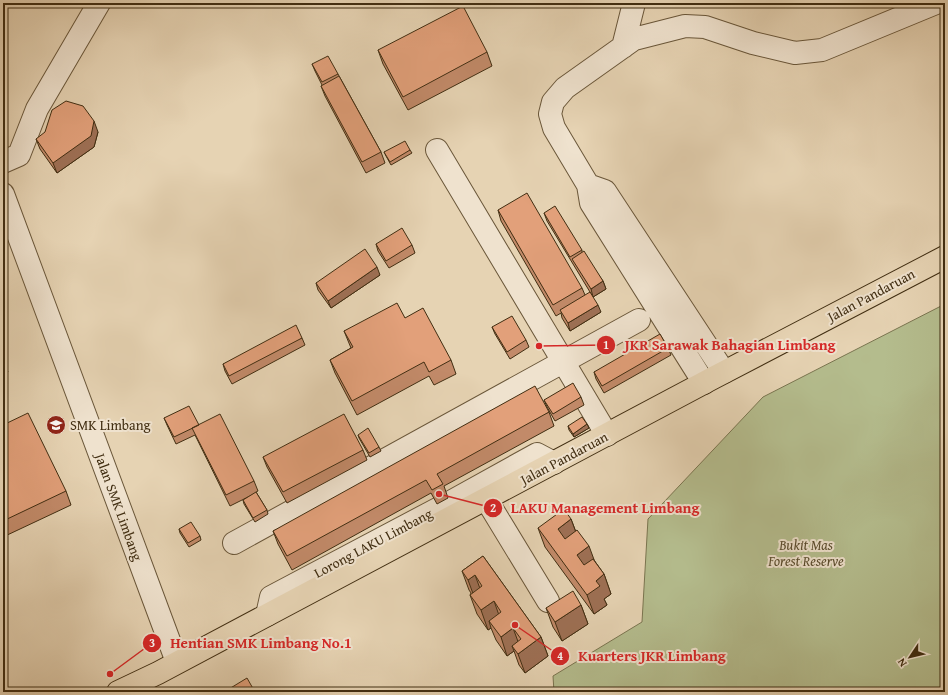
<svg xmlns="http://www.w3.org/2000/svg" width="948" height="695" font-family="'Gentium Book Plus',serif">
	<style>
		.green { fill: #b4bc8d; stroke: #7a7550 }
		.lines { fill: none; stroke-linecap: round; stroke-linejoin: round }
		.minor-casing { stroke: #6a573a; stroke-width: 24 }
		.highway-casing { stroke: #412e12; stroke-width: 24 }
		.minor { stroke: #efe2ce; stroke-width: 22 }
		.highway { stroke: #e6d3b3; stroke-width: 22 }
		.wall { fill: #c28a69; stroke: #412e12 }
		.shaded-wall { fill: #9e7055; stroke: #412e12 }
		.building { fill: #e2a07a; stroke: #412e12 }
		.labels { text-anchor: middle; stroke-width: 4; stroke-linejoin: round; paint-order: stroke }
		.street-label { font-size: 14px; fill: #412e12; stroke: #efe2ce }
		.poi-label { font-size: 14px; fill: #412e12; stroke: #efe2ce; text-anchor: start }
		.park-label { font-size: 14px; font-style: italic; fill: #584a2b; stroke: #efe2ce }
		.leader { fill: none; stroke: #d62828; stroke-width: 1.5 }
		.callout-dot { fill: #d62828; stroke: #efe2ce; stroke-width: 1.5 }
		.mark-label { font-size: 12px; text-anchor: middle; font-weight: bold; fill: #fff }
		.callout-label { font-size: 15px; text-anchor: middle; font-weight: bold; fill: #d62828; stroke: #efe2ce; stroke-width: 4; stroke-linejoin: round; paint-order: stroke }
	</style>
	<rect width="100%" height="100%" fill="#e6d3b3"/>
	<filter id="stains"><feTurbulence type="fractalNoise" baseFrequency=".005" numOctaves="4"/><feColorMatrix values="0 0 0 0 .2 0 0 0 0 .09 0 0 0 0 .02 0 0 0 .5 -.17"/></filter>
	<radialGradient id="worn" r=".72"><stop offset=".6" stop-color="#630" stop-opacity="0"/><stop offset="1" stop-color="#630" stop-opacity=".3"/></radialGradient>
	<path class="green" d="M945,304V692H554L553,676L642,622L648,519L763,397Z"/>
	<g class="lines">
		<g class="minor-casing">
			<path id="minor" d="M623,47L634,3
				M437,150L607,435
				M3,162L19,155L37,109L99,3
				M588,185L605,191L724,372
				M3,194L177,662
				M704,383L591,203L588,185L554,128L550,114L553,102L565,88L634,39L685,26L705,27L753,43L795,53L822,50L936,3
				M486,499L548,601
				M234,543L639,320
				M267,615L271,597L445,505L537,454L554,463"/>
		</g>
		<g class="highway-casing">
			<path id="highway" d="M118,692L158,673L713,378L945,257"/>
		</g>
		<use href="#minor" class="minor"/>
		<use href="#highway" class="highway"/>
	</g>
	<path class="wall" d="M378,50L487,52L492,66L408,110L383,64Z
		M312,64L338,74L381,152L385,163L366,173L325,96L321,86L322,85L315,71Z
		M98,132L94,147L57,173L40,149L36,139Z
		M410,150L412,153L391,165L386,156L384,152Z
		M498,210L582,288L585,295L601,312L570,331L562,318L561,313L556,316L501,221Z
		M544,213L582,250V252L603,281L606,289L593,297L547,221Z
		M376,244L412,245L415,253L389,268L378,251Z
		M380,275L331,308L318,290L316,283Z
		M405,318L451,360L456,374L434,385L429,376L357,415L335,373L330,360L351,348L344,331Z
		M492,327L526,340L529,347L510,359L495,334Z
		M302,338L305,345L232,384L225,371L223,364Z
		M668,348L671,355L604,393L596,379L594,372Z
		M581,397L584,405L555,421L547,407L544,400Z
		M549,412L554,426L444,486L448,498L437,504L431,493L292,570L278,544L273,531Z
		M164,418L199,425L254,481L258,491L256,492L267,510L268,514L255,522L244,504L243,500L256,493L230,506L195,435L176,444L167,425Z
		M587,424L589,428L574,437L569,430L568,426Z
		M3,425L66,491L71,505L3,537Z
		M358,435L379,447L381,451L370,457L359,438Z
		M363,450L367,460L287,503L267,467L263,457Z
		M571,519L576,532L594,560L604,574L611,594L604,599L607,605L594,614L545,547L538,528Z
		M179,529L200,536L201,540L189,547L180,533Z
		M483,556L541,637L548,656L525,673L519,665L514,651L507,656L496,640L491,628L488,630L477,614L470,595L471,593L469,590L462,571Z
		M581,605L588,624L562,641L553,627L546,608Z"/>
	<path class="shaded-wall" d="M94,121L98,132L94,147L57,173L53,163Z
		M377,267L380,275L331,308L328,301Z
		M603,281L606,289L593,297L591,289Z
		M598,305L601,312L570,331L568,323Z
		M4,362L8,372L3,377V363Z
		M587,424L589,428L574,437L573,434Z
		M571,519L578,538L565,548L558,529Z
		M589,546L596,565L584,574L577,555Z
		M604,574L611,594L604,599L607,605L594,614L587,595L596,581Z
		M475,575L482,594L475,599L468,580Z
		M494,601L501,621H489L491,628L488,630L481,610Z
		M581,605L588,624L562,641L555,622Z
		M513,628L520,647L512,646L514,651L507,656L501,637Z
		M541,637L548,656L525,673L518,654Z"/>
	<path class="building" d="M463,6L487,52L403,97L378,50Z
		M328,56L338,74L322,82L312,64Z
		M339,76L381,152L362,162L321,86Z
		M66,101L83,106L94,121L91,136L53,163L36,139L45,132L52,110Z
		M405,141L410,150L390,162L384,152Z
		M527,193L582,288L553,305L498,210Z
		M555,206L582,250L570,257L544,213Z
		M402,228L412,245L386,261L376,244Z
		M365,249L377,267L328,301L316,283Z
		M584,251L603,281L591,289L572,259Z
		M590,292L598,305L568,323L560,310Z
		M397,303L405,318L423,308L451,360L429,372L424,362L352,401L330,360L353,347L344,331Z
		M512,316L526,340L507,352L492,327Z
		M296,325L302,338L229,376L223,364Z
		M660,334L668,348L602,386L594,372Z
		M573,383L581,397L553,414L544,400Z
		M535,386L549,412L437,474L443,484L432,490L426,480L287,556L273,531Z
		M189,406L199,425L174,437L164,418Z
		M28,413L66,491L3,521V425Z
		M220,414L254,481L226,495L192,428Z
		M344,414L363,450L283,492L263,457Z
		M582,417L587,424L573,434L568,426Z
		M368,428L379,447L369,453L358,435Z
		M256,492L267,510L253,518L243,500Z
		M564,509L571,519L558,529L565,539L577,530L589,546L577,555L584,565L593,559L604,574L596,581L600,586L587,595L538,528Z
		M191,522L200,536L188,543L179,529Z
		M483,556L541,637L518,654L512,646L521,639L513,628L501,637L489,621L501,612L494,601L481,610L470,595L482,586L475,575L468,580L462,571Z
		M573,591L581,605L555,622L546,608Z
		M247,678L255,692H224Z"/>
	<defs>
		<g id="school-disc" transform="scale(1)"><circle r="9.5" fill="#8f2418" stroke="#efe2ce"/><path d="M0-5L7-2L0 1L-7-2ZM-4 1L0 2.5L4 1V4Q0 6-4 4Z" fill="#fff"/></g>
	</defs>
	<g fill-rule="evenodd">
		<use href="#school-disc" x="56" y="425"/>
	</g>
	<g class="labels">
		<g class="street-label">
			<text transform="translate(871 295) rotate(-28)" y="5">Jalan Pandaruan</text>
			<text transform="translate(564 458) rotate(-28)" y="5">Jalan Pandaruan</text>
			<text transform="translate(119 507) rotate(70)" y="5">Jalan SMK Limbang</text>
			<text transform="translate(373 543) rotate(-28)" y="5">Lorong LAKU Limbang</text>
		</g>
		<g class="poi-label">
			<text x="70" y="430">SMK Limbang</text>
		</g>
		<g class="park-label">
			<text x="806" y="550">Bukit Mas<tspan x="806" dy="16">Forest Reserve</tspan></text>
		</g>
	</g>
	<path class="leader" d="M539 346L606 345M439 494L493 508M110 674L152 643M515 625L560 656"/>
	<g class="callout-dot">
		<circle cx="539" cy="346" r="4"/>
		<circle cx="439" cy="494" r="4"/>
		<circle cx="110" cy="674" r="4"/>
		<circle cx="515" cy="625" r="4"/>
		<circle cx="606" cy="345" r="10"/>
		<circle cx="493" cy="508" r="10"/>
		<circle cx="152" cy="643" r="10"/>
		<circle cx="560" cy="656" r="10"/>
	</g>
	<g class="mark-label">
		<text x="606" y="349">1</text>
		<text x="493" y="512">2</text>
		<text x="152" y="647">3</text>
		<text x="560" y="660">4</text>
	</g>
	<g class="callout-label">
		<text x="730" y="350">JKR Sarawak Bahagian Limbang</text>
		<text x="605" y="513">LAKU Management Limbang</text>
		<text x="261" y="648">Hentian SMK Limbang No.1</text>
		<text x="652" y="661">Kuarters JKR Limbang</text>
	</g>
	<rect width="948" height="695" fill="none" stroke="#e6d3b3" stroke-width="16"/>
	<rect x="4" y="4" width="940" height="687" fill="none" stroke="#412e12" stroke-width="2"/>
	<rect x="8" y="8" width="932" height="679" fill="none" stroke="#412e12"/>
	<g transform="translate(910 657) rotate(235)" stroke="#efe2ce" stroke-width="3" paint-order="stroke">
	<path d="M0-3L7 15L0 10L-7 15Z" fill="#412e12"/>
	<text y="-6" font-size="11" font-weight="bold" text-anchor="middle" fill="#412e12">N</text>
	</g>
	<rect width="100%" height="100%" filter="url(#stains)"/>
	<rect width="100%" height="100%" fill="url(#worn)"/>
</svg>
